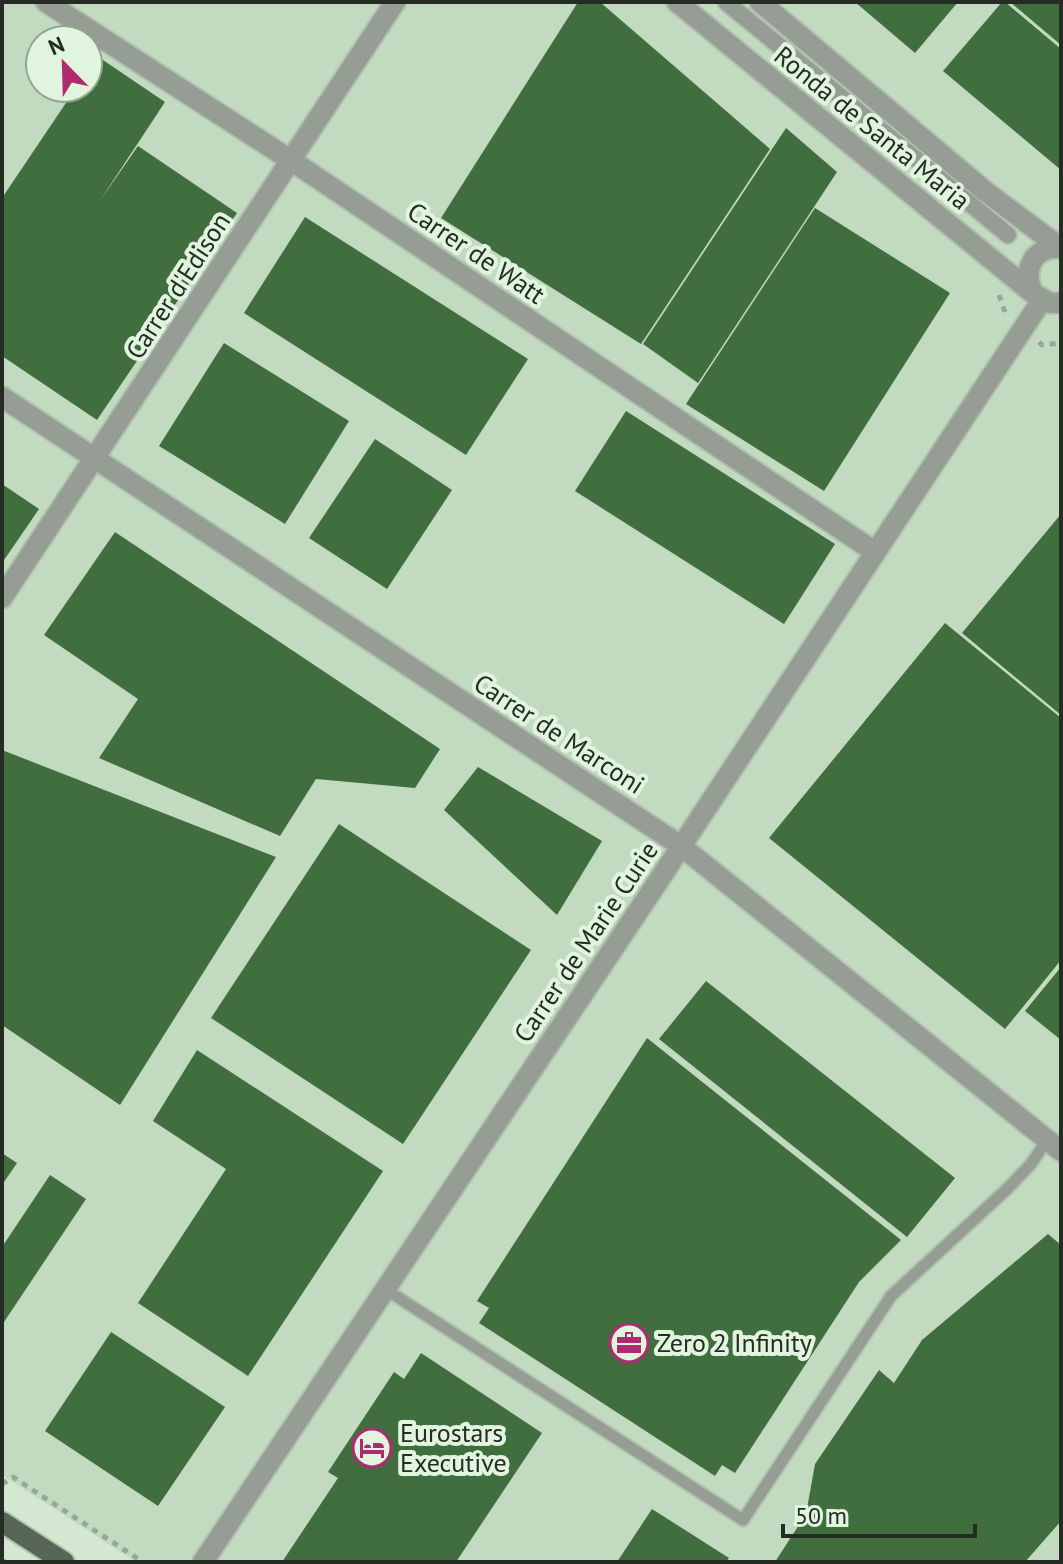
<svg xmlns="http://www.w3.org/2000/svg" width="1063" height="1564" font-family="'PT Sans',sans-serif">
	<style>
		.built { fill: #c1dac0; fill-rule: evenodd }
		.building { fill: #416e3e }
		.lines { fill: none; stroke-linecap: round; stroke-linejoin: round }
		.service-casing { stroke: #b0c2ae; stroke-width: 15 }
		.pedestrian-casing { stroke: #b0c2ae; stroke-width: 20 }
		.minor-casing { stroke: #b0c2ae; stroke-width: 24 }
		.tertiary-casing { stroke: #b0c2ae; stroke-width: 24 }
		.primary-casing { stroke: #b0c2ae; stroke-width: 24 }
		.path { stroke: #98a897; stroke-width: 5; stroke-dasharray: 6 6; stroke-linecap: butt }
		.service { stroke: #959d94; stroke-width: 11 }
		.pedestrian { stroke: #959d94; stroke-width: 16 }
		.minor { stroke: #959d94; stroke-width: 20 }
		.tertiary { stroke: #959d94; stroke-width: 20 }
		.primary { stroke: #576656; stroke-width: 20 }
		.labels { text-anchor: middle; stroke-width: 8; stroke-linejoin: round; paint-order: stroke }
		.street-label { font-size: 26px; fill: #242c24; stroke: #e0f4de }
		.poi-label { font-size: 26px; fill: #242c24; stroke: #e0f4de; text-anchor: start }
	</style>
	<rect width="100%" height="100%" fill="#d3e7d1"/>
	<path class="built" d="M2,2H1061V1562H136L2,1475ZM40,40H88V88H40Z"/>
	<path class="building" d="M578,2H600L770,149L641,344L441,218Z
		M855,2H958L915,53Z
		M1002,2H1005L1061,49V170L943,71Z
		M1010,2H1061V45Z
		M97,56L165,102L99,202L138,146L237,213L97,420L2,356V198L76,88H88V69Z
		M786,128L837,172L698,383L643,344Z
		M815,208L950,293L824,491L686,404Z
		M305,217L528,359L466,455L244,313Z
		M224,343L349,421L285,524L159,446Z
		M626,411L835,544L784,624L575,491Z
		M375,439L452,490L387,589L309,538Z
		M2,484L39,509L2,563Z
		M1061,514V715L962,633Z
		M115,532L440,749L415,788L316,779L280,836L99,758L138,699L44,635Z
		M945,623L1061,718V960L1005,1029L769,838Z
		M2,750L276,857L120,1105L2,1025Z
		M478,767L602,841L557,915L444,810Z
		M339,824L531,950L403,1144L211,1018Z
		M1061,967V1040L1025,1011Z
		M706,981L955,1178L907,1237L659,1039Z
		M647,1038L901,1240L859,1282L735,1473L722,1465L715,1476L479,1323L489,1308L477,1301Z
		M197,1050L383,1171L248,1376L138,1303L226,1169L153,1121Z
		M2,1153L17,1163L2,1185Z
		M50,1175L86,1199L2,1325V1247Z
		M1048,1234L1061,1245V1521L1025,1562H775L806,1514L815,1464L879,1370L894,1383L922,1340Z
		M111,1332L225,1407L158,1506L45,1431Z
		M421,1353L542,1433L456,1562H282L338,1478L328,1472L394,1372L404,1379Z
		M652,1509L729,1558L726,1562H617Z"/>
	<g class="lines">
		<g class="service-casing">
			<path id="service" d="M385,1289L743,1520L891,1296L1006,1190L1031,1164L1047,1140"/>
		</g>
		<g class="pedestrian-casing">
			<path id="pedestrian" d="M726,2L1008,235"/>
		</g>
		<g class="minor-casing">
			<path id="minor" d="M46,2L292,161L875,552
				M2,397L681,846L1061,1151
				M2,598L395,2
				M203,1562L657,883L1042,300"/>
		</g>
		<g class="tertiary-casing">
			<path id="tertiary" d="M677,2L1034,294L1050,303H1061
				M760,2L986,192L1061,248
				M1034,294C1021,272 1033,245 1061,248"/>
		</g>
		<g class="primary-casing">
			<path id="primary" d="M2,1522L64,1562"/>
		</g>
		<path class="path" d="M999,295L1006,315
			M1039,342L1042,345L1061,343
			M2,1484L13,1477L143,1562
			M2,1560L5,1562"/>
		<use href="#service" class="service"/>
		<use href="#pedestrian" class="pedestrian"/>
		<use href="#minor" class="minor"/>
		<use href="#tertiary" class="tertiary"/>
		<use href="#primary" class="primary"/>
	</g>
	<defs>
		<g id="office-ring" transform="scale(2)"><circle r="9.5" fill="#e0f4de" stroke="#af2a70" stroke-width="1.5"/><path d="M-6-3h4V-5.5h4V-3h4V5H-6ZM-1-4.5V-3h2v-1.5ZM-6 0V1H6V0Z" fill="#af2a70"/></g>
		<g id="hotel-ring" transform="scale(2)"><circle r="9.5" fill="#e0f4de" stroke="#af2a70" stroke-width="1.5"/><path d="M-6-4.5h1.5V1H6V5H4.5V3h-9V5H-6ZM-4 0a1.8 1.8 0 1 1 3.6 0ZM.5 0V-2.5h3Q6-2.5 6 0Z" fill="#af2a70"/></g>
	</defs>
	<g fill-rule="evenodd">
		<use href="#office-ring" x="629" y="1343"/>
		<use href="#hotel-ring" x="372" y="1448"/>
	</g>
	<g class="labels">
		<g class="street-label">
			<text transform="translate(872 128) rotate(39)" y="9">Ronda de Santa Maria</text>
			<text transform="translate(476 253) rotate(34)" y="9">Carrer de Watt</text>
			<text transform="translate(178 286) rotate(-57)" y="9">Carrer d'Edison</text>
			<text transform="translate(559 734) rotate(33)" y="9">Carrer de Marconi</text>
			<text transform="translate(586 942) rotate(-56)" y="9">Carrer de Marie Curie</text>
		</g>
		<g class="poi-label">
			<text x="657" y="1352">Zero 2 Infinity</text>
			<text x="400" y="1442">Eurostars<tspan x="400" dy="30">Executive</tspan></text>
		</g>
	</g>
	<rect width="1063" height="1564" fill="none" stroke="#242c24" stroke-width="8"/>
	<g transform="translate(64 64) rotate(337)"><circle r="38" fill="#e0f4de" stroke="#95a494" stroke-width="2"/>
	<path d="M0-6L14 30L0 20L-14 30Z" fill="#af2a70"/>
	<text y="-12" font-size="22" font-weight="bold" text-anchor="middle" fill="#242c24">N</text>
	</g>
	<path d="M783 1524v12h192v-12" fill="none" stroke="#242c24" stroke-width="4"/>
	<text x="795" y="1524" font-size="24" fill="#242c24" stroke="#e0f4de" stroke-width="6" paint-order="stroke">50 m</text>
</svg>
